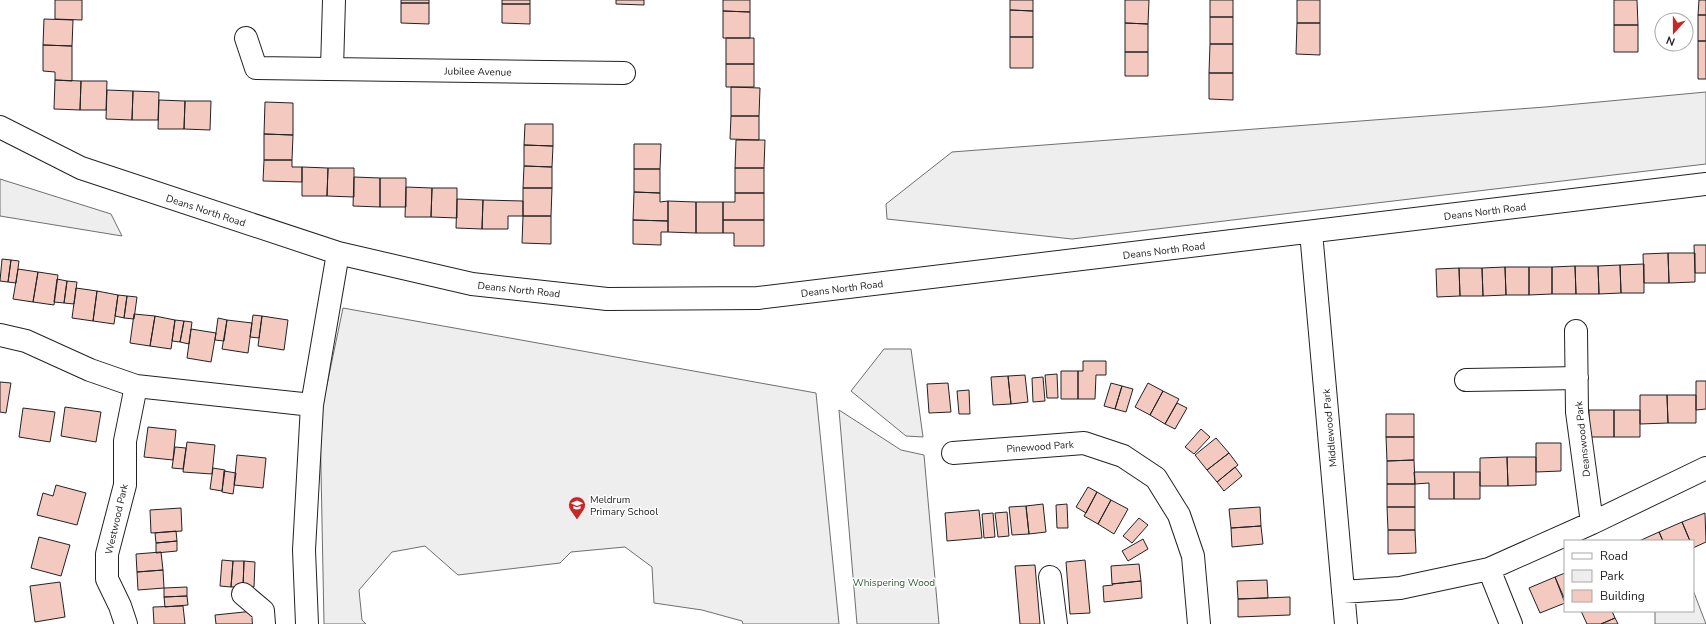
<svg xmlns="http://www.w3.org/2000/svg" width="1706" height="624" font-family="'Nunito Sans',sans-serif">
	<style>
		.green { fill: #eee; stroke: #6f6f6f }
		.building { fill: #f3c9c0; stroke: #222 }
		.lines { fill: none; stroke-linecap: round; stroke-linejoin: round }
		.minor-casing { stroke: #222; stroke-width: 24 }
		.minor { stroke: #fff; stroke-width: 22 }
		.labels { text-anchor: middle; stroke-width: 3; stroke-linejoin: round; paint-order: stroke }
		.street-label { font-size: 10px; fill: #222; stroke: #fff }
		.poi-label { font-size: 10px; fill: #222; stroke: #fff; text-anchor: start }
		.park-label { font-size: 10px; fill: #2f5e38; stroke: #fff }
	</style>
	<rect width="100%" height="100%" fill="#fff"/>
	<path class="green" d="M1706,92V164L1072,239L887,219L886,204L952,152L1545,107Z
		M0,179L111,214L122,236L0,216Z
		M343,308L816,393L839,624H743L742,621L702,610L654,603L652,567L625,547L571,552L560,563L458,575L425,546L392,552L359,590L362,620L366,624H324L320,418Z
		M884,349H911L923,437L906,436L851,391Z
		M839,410L901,450L924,455L939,624H857Z
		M1693,590L1706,624H1655V611H1693Z"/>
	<path class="building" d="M55,0H82V20L55,19Z
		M401,0H429V3H401Z
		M502,0H530V4H502Z
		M616,0H644V5L616,4Z
		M723,0H750V12L723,11Z
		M1010,0H1033V11L1010,10Z
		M1125,0H1149L1148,24L1125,23Z
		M1210,0H1233V17H1210Z
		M1297,0H1320V23H1297Z
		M1614,0H1637L1638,25H1614Z
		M1699,0H1706V15H1698Z
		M401,3H429V24L401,23Z
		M502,4H530V24L502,23Z
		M1010,10L1033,11V37H1010Z
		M723,11L750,12V38H723Z
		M1698,15H1706V41H1698Z
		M1210,17H1233V44H1210Z
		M44,19L73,20L72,46L43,45Z
		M1125,23L1148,24V52H1125Z
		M1297,23H1320V55L1296,54Z
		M1614,25H1638V52H1614Z
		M1010,37H1033V68H1010Z
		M726,38H754V64H726Z
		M1698,41H1706V79H1698Z
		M1210,44H1233V73H1209Z
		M43,45L72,46V81L55,80V72L43,71Z
		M1125,52H1148V76H1125Z
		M726,64H754V87H726Z
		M1209,73H1233V100L1209,99Z
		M55,80L81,81L80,110L54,109Z
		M81,81H107L106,110H80Z
		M731,87L760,88L759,116H731Z
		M107,90L133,91L132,120L106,119Z
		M133,91L159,92L158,120H132Z
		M159,100L185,101L184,129H158Z
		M185,101H211L210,130L184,129Z
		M265,102L293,103V135L264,134Z
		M731,116H759V140L730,139Z
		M525,124H553V146L524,145Z
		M264,134L293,135L292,160H264Z
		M736,140H765L764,168H735Z
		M634,144H661L660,169H634Z
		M524,145L553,146L552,167L524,166Z
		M264,160H292V167H302V182L263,181Z
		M524,166L552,167V188H523Z
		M302,167L328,168L327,196H302Z
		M328,168H354V197L327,196Z
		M735,168H764V193H735Z
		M634,169H660V193L634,192Z
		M354,177L380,178V207L353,206Z
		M380,178H406V207H380Z
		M406,187L432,188L431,217H405Z
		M432,188H457V218L431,217Z
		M523,188H552L551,216H523Z
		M634,192L660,193V202L668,201V221L633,220Z
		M735,193H764V220H723V202H735Z
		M457,199L483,200L482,229L456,228Z
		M483,200L523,201V216H508V229H482Z
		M668,201L696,202V233L668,232Z
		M696,202H723V233H696Z
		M523,216H551V244L522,243Z
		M633,220L668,221V232H661V245L633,244Z
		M723,220H764V246H734V233H723Z
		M1694,245H1706V273H1695Z
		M1668,253H1695V282L1669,283Z
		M1668,253L1669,283H1644L1643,254Z
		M2,259L11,260L8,282L0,281Z
		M11,260L19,261L16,283L8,282Z
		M1644,264V293H1621L1620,265Z
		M1620,265L1621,293L1599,294L1598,266Z
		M1575,266H1598L1599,294H1576Z
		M1575,266L1576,294H1552V267Z
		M1505,267L1506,295L1483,296L1482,268Z
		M1505,267H1529V295H1506Z
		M1529,267H1552V294L1529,295Z
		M1459,268L1460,296L1437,297L1436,269Z
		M1459,268H1482L1483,296H1460Z
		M18,269L38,272L33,302L13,299Z
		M38,272L58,275L54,305L33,302Z
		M57,279L67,281L64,303L54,302Z
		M67,281L77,282L74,304L64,303Z
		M76,288L97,291L93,321L72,318Z
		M97,291L118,295L114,324L93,321Z
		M118,295L127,296L124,318L115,316Z
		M127,296L137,297L134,319L124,318Z
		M134,314L155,316L150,346L130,343Z
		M253,315L262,316L259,338L250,337Z
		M155,316L175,320L171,349L150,346Z
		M262,316L288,320L284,350L258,346Z
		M218,318L227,320L224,341L215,340Z
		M175,320L184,321L180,342L172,341Z
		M227,320L252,323L248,353L222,349Z
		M184,321L192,322L189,344L180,342Z
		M191,329L216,333L211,362L187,358Z
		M1083,361H1106V375H1096L1095,399H1078V371H1083Z
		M1061,371H1078V399H1061Z
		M1057,374L1058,398H1047L1045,375Z
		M1025,375L1028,402L1011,404L1008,376Z
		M1008,376L1011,404L993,405L991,377Z
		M1043,377L1045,401L1033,402L1032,378Z
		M1696,381H1706V409L1696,410Z
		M0,382L11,383L6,413L0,412Z
		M948,383L951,412L929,413L927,384Z
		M1111,383L1122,386L1115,409L1104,406Z
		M1148,383L1163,391L1150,415L1135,407Z
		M1122,386L1133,389L1126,412L1115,409Z
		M969,390L970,414H959L957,391Z
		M1163,391L1179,399L1165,424L1150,415Z
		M1640,395H1667L1668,423L1640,424Z
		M1667,395H1696V423H1668Z
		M1177,403L1187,408L1175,429L1165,424Z
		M65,407L101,412L96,442L61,436Z
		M23,408L55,412L50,442L19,437Z
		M1589,410H1614V437H1589Z
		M1614,410H1640V437H1614Z
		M1386,414H1414V437H1386Z
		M148,427L176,430L173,460L144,457Z
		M1201,429L1210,437L1194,454L1185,447Z
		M1386,437H1414V460L1387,461Z
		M1216,438L1229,453L1207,470L1195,455Z
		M187,442L215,445L212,474L183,472Z
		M1536,443H1561V471L1536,472Z
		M175,447L186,448L183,469L172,468Z
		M1229,453L1238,465L1217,482L1207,470Z
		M237,455L266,458L263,488L234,485Z
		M1507,457H1536V485L1508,486Z
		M1507,457L1508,486H1480V458Z
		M1414,460L1415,484H1387V461Z
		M1235,467L1242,476L1224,491L1217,482Z
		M213,468L225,470L222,491L210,489Z
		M224,471L236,473L233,494L222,492Z
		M1414,472H1454V499H1429V483L1415,484Z
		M1454,472H1480V499H1454Z
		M1387,484H1415V507H1387Z
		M56,485L86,493L77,525L37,515L43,493L53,496Z
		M1088,487L1097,492L1086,513L1076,507Z
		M1097,492L1111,500L1098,524L1084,516Z
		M1111,500L1128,509L1114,534L1098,524Z
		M1043,504L1046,532L1029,534L1026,506Z
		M1067,504L1068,528H1057L1056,505Z
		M1026,506L1029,534L1012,535L1009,507Z
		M1260,507L1261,526L1231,528L1229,509Z
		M1387,507H1415V530H1388Z
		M181,508L182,531L151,533L150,510Z
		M979,510L982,538L947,541L945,513Z
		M1007,512L1009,536L998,537L995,513Z
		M993,513L995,537L984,538L982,514Z
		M1705,513L1706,542L1693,548V541H1690L1682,522Z
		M1139,518L1148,525L1132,543L1123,536Z
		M1682,522L1690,541H1663L1659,532Z
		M1261,526L1263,544L1232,547L1231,528Z
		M1388,530H1415L1416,553L1388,554Z
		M176,531L177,541L156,543L155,533Z
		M1659,532L1663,541H1639Z
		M39,537L70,545L61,576L31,568Z
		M1143,539L1148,549L1128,561L1122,551Z
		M177,541V551L156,553V543Z
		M161,552L163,570L137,572L136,554Z
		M222,560L233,561L231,587L220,586Z
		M1085,560L1090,613L1070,614L1066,562Z
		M233,561H244L243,587H231Z
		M244,561L255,562L254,587H243Z
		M1139,564L1141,581L1112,584L1111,566Z
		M1035,565L1040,624H1020L1015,566Z
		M163,570L164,588L138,590L137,572Z
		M1565,573V600L1555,577Z
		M1555,577L1565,603L1540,613L1529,588Z
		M1267,580L1268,598L1238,599L1237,581Z
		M1141,581L1142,598L1104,602L1103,586L1113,585L1112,584Z
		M60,582L65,617L35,622L30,586Z
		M187,587V596L164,597V588Z
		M187,596L188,605L165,607L164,597Z
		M1290,597V615L1238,617V599Z
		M183,606L185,624H154L153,607Z
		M254,611L255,624H216L215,615Z
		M1581,611H1612L1615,618L1601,624H1587Z
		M1615,618L1618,624H1601Z"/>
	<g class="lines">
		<g class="minor-casing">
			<path id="minor" d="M246,38L256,68L624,73
				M332,69L334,0
				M0,127L81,168L338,253L472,284L607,299L758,298L1706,184
				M1311,232L1346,624
				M1576,331L1577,412L1592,523
				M0,335L26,341L90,370L136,386L312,405
				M1466,380L1577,378
				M953,453L1084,443L1123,456L1156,478L1179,515L1193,556L1199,624
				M1489,569L1511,624
				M1050,577L1056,624
				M1343,592L1400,588L1489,569L1592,523L1706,468
				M243,594L263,611L264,624
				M126,624L120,606L107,579V554L125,485V441L136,386
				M307,624L304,550L312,405L338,253"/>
		</g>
		<use href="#minor" class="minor"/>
	</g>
	<defs>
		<g id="school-pin" transform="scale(0.9)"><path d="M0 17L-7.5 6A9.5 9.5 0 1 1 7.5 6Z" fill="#c62828" stroke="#fff"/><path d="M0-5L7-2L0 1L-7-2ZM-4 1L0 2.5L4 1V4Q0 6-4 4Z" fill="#fff"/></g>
	</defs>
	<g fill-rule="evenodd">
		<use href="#school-pin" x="577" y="505"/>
	</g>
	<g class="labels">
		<g class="street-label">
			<text transform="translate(478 71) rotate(1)" y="4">Jubilee Avenue</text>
			<text transform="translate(206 210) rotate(18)" y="4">Deans North Road</text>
			<text transform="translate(1485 211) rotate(-7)" y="4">Deans North Road</text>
			<text transform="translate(1164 250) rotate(-7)" y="4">Deans North Road</text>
			<text transform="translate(842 288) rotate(-7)" y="4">Deans North Road</text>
			<text transform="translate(519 289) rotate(6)" y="4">Deans North Road</text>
			<text transform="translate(1329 428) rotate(-95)" y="4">Middlewood Park</text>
			<text transform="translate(1582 439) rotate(-96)" y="4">Deanswood Park</text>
			<text transform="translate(1040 446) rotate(-4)" y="4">Pinewood Park</text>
			<text transform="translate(116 519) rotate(-77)" y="4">Westwood Park</text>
		</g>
		<g class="poi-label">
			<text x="590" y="503">Meldrum<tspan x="590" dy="12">Primary School</tspan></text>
		</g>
		<g class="park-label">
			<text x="894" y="586">Whispering Wood</text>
		</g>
	</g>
	<rect x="1564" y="540" width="130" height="72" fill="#ffffff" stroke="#a7a7a7"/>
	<rect x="1572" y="553" width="20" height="6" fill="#ffffff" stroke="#a7a7a7"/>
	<text x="1600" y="560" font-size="12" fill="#222222">Road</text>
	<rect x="1572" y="570" width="20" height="12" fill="#eeeeee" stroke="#a7a7a7"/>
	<text x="1600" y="580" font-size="12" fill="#222222">Park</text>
	<rect x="1572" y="590" width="20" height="12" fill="#f3c9c0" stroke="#a7a7a7"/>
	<text x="1600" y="600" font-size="12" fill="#222222">Building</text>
	<g transform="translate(1674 32) rotate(201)"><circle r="19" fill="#ffffff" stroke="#a7a7a7"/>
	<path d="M0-3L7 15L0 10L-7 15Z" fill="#c62828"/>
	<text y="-6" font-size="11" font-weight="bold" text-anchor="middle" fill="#222222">N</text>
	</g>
</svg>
